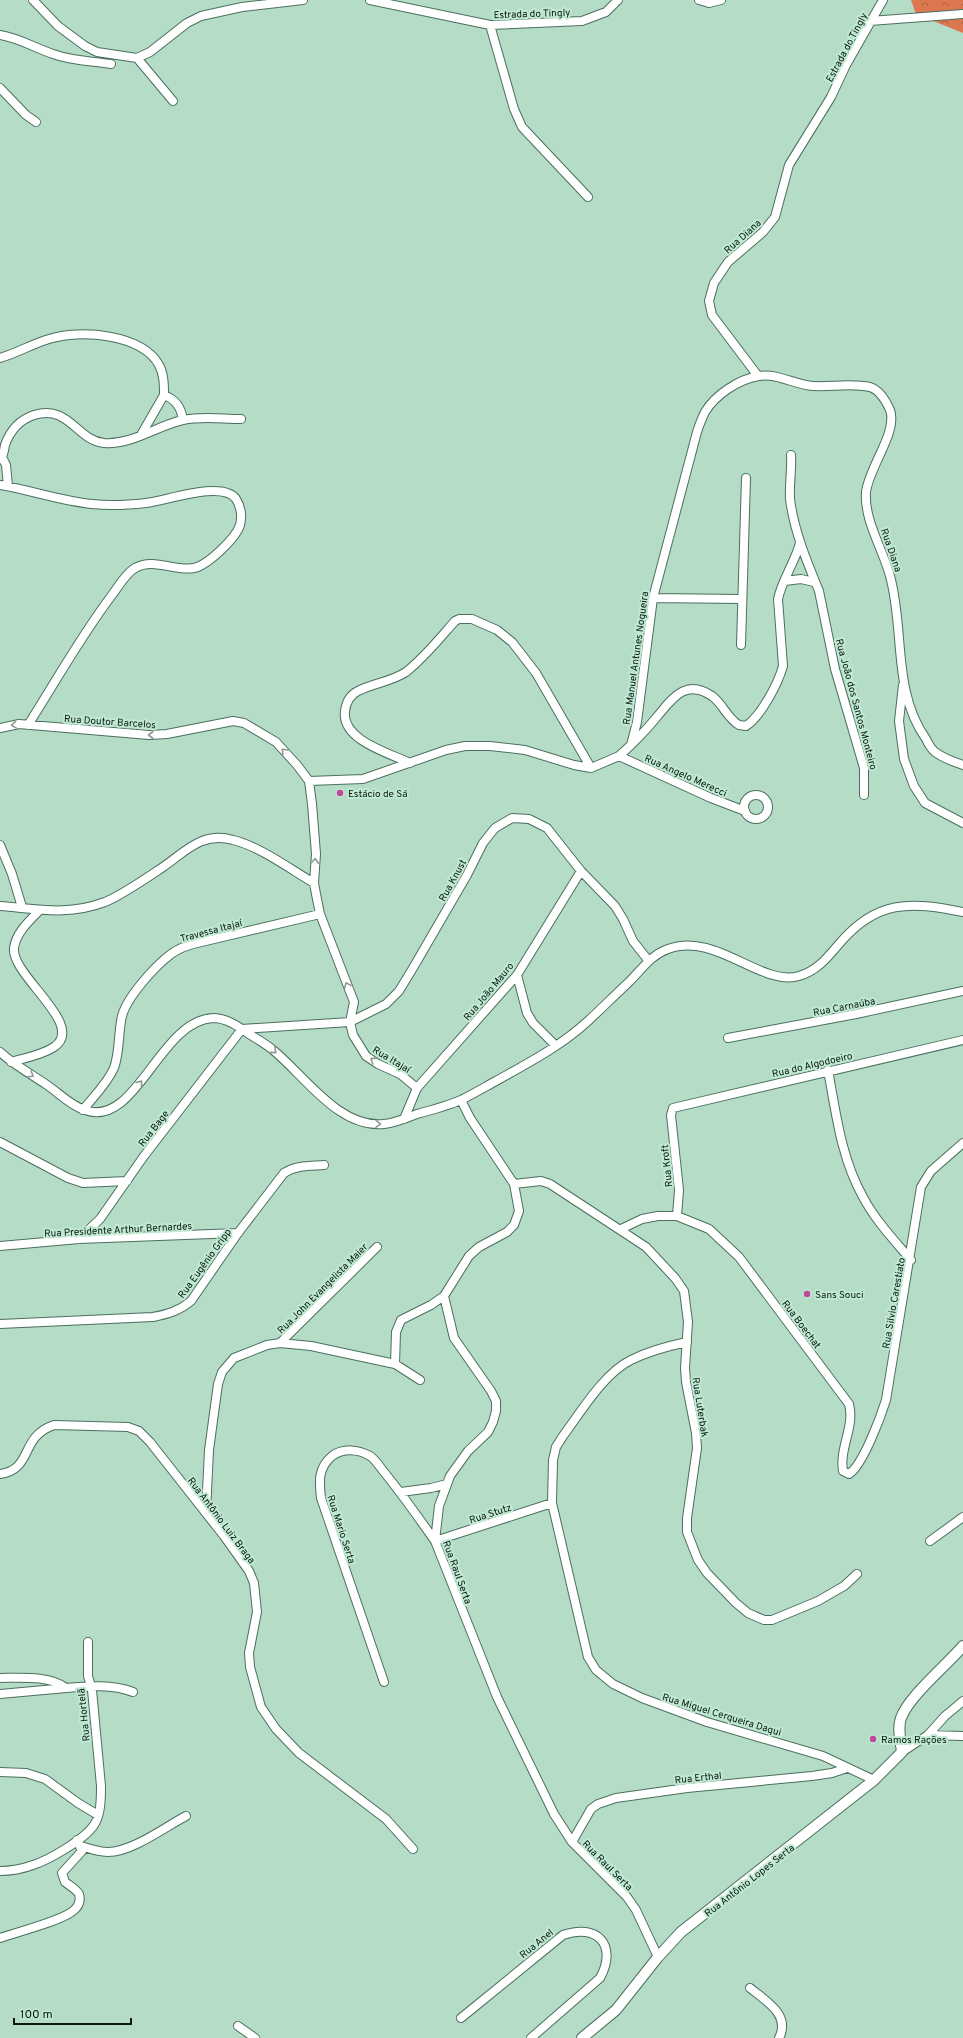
<svg xmlns="http://www.w3.org/2000/svg" width="963" height="2038" font-family="Overpass,sans-serif">
	<style>
		.forest { fill: url(#forest-crowns) }
		.lines { fill: none; stroke-linecap: round; stroke-linejoin: round }
		.minor-casing { stroke: #4b705d; stroke-width: 10 }
		.tertiary-casing { stroke: #4b705d; stroke-width: 12 }
		.minor { stroke: #fff; stroke-width: 8 }
		.tertiary { stroke: #fff; stroke-width: 10 }
		.oneway { stroke: #919894 }
		.poi-dot { fill: #c0489c; stroke: #c0e9d3; stroke-width: 1.5 }
		.labels { text-anchor: middle; stroke-width: 4; stroke-linejoin: round; paint-order: stroke }
		.street-label { font-size: 10px; fill: #0a1911; stroke: #c0e9d3 }
		.poi-label { font-size: 10px; fill: #0a1911; stroke: #c0e9d3; text-anchor: start }
	</style>
	<defs>
		<pattern id="forest-crowns" width="20" height="18" patternUnits="userSpaceOnUse"><rect width="20" height="18" fill="#dd7750"/><path d="M2 6a3 3 0 1 1 6 0M12 15a3 3 0 1 1 6 0" fill="none" stroke="#b16141"/></pattern>
	</defs>
	<rect width="100%" height="100%" fill="#b4dcc6"/>
	<path class="forest" d="M911,0H963V33L916,14Z"/>
	<g class="lines">
		<g class="minor-casing">
			<path id="minor" d="M33,0L58,26L85,46L97,52L137,58L150,52L187,23L201,16L242,7L303,0
				M370,0L490,25L582,21L606,12L618,0
				M699,0L709,3L721,0
				M870,21L963,14
				M490,25L514,109L522,127L588,197
				M0,35C19,38 35,48 53,54C72,61 91,61 111,64
				M137,58L173,101
				M0,88L26,115L36,122
				M0,358C17,353 32,344 49,339C80,329 142,334 159,365C164,374 164,385 164,395C176,400 181,407 183,420
				M758,376L712,315L709,301L714,283L728,262L763,232L775,217L789,165L831,97L846,65L883,0
				M141,435L164,395
				M791,455C792,470 789,485 790,499C794,531 807,562 819,591L835,669L864,768V795
				M2,457L6,465L8,486
				M0,459C4,455 4,450 5,445C10,431 19,420 34,415C69,404 76,440 104,443C132,445 156,426 183,420C201,416 222,419 241,419
				M0,485C30,490 61,501 92,504C110,506 128,505 146,503C166,501 222,480 236,499C241,507 242,517 240,525C236,538 208,565 194,568C176,572 153,557 135,568C125,574 119,586 112,595C81,636 56,681 28,725
				M785,581L801,579L814,582
				M653,598L741,599
				M741,645L746,478
				M903,685L899,721L904,759L914,786L925,803L963,823
				M0,728L19,724L149,735L167,734L233,721L244,723L276,742L297,765L309,781L312,804L316,854L314,883L316,894L320,914L354,1002L350,1022L353,1035L366,1056L378,1064L400,1074L417,1088
				M632,744C640,736 648,728 655,719C671,701 684,677 712,696C723,704 727,718 739,725L746,726C761,716 778,684 783,666L778,599C782,580 795,562 800,543
				M619,756L711,798L745,811
				M410,763C389,753 341,740 345,711C346,703 350,695 358,691C373,683 391,682 406,672C424,658 440,638 455,621L459,619H472L497,630L512,642L536,673L591,768
				M309,781L363,779L446,750L465,746H490L525,750L574,765L591,768L619,756L631,745L637,722L653,598L697,432C699,426 702,418 705,412C715,395 739,379 759,376C778,373 795,385 813,386C832,387 851,383 870,387C880,390 886,401 890,410C898,432 869,467 866,492C864,521 883,549 890,576C905,630 892,691 926,739C928,743 931,749 935,752C943,758 954,762 963,765
				M744 807a12 12 0 1 1 24 0a12 12 0 1 1-24 0Z
				M0,845L12,874L22,907
				M0,906C39,909 67,916 105,902C122,895 148,877 163,867C185,852 202,831 233,840C259,846 290,869 314,883
				M517,975L527,1013L533,1023L556,1046
				M242,1029L350,1022L386,1004L399,991L413,968L467,875L483,843L495,828L512,818L529,819L547,828L581,871L615,906L623,919L633,941L648,960
				M728,1038L856,1014L963,991
				M0,1052C14,1065 31,1074 47,1085C59,1093 71,1106 85,1110C136,1129 160,1020 213,1018C226,1018 238,1026 249,1034C257,1039 266,1044 273,1050C304,1075 339,1129 384,1124C395,1123 407,1118 417,1114C432,1110 447,1106 461,1100C473,1094 485,1087 496,1081C528,1063 561,1046 588,1021C602,1008 615,995 629,982C642,969 651,955 668,949C715,931 761,987 799,976C817,971 827,958 839,944C876,900 910,901 963,912
				M11,1062C25,1058 42,1055 54,1047C87,1025 11,976 14,948C16,933 29,921 39,911
				M828,1070C836,1113 841,1158 863,1197C875,1220 894,1240 911,1260
				M461,1100L470,1118L514,1184L519,1211L514,1225L507,1232L479,1247L469,1256L444,1296L454,1338L491,1391L496,1401V1411L493,1422L488,1432L468,1451L450,1476L439,1506L435,1541L497,1697L554,1814L572,1842L627,1897L636,1910L658,1957
				M83,1110C93,1097 107,1084 114,1068C120,1052 118,1033 122,1016C127,997 155,966 171,954C178,949 185,946 193,944L320,914
				M404,1119L417,1088L517,975L581,871
				M0,1142L68,1178L83,1183L127,1181
				M514,1184L541,1181L550,1184L646,1247L675,1278L684,1291L688,1322L685,1368L686,1382L696,1433L697,1448L687,1518V1532L698,1560L707,1573L736,1603L748,1613L764,1620H772L818,1601L844,1586L857,1574
				M677,1216L679,1190L671,1115L673,1108L963,1040
				M621,1229L642,1219L658,1216H677L709,1229L739,1257L849,1404C855,1427 839,1448 843,1471L849,1474C863,1465 881,1416 886,1400L921,1187L931,1171L963,1143
				M79,1239L100,1219L144,1156L242,1029
				M0,1246L79,1239L238,1233
				M0,1324L153,1317C168,1314 179,1311 191,1301L238,1233L284,1173C297,1165 310,1166 324,1165
				M687,1342C668,1346 649,1351 631,1360C604,1373 581,1412 563,1436L556,1447L553,1460L552,1503L588,1657L596,1670L613,1684L642,1698L707,1722L823,1756L874,1780
				M280,1343L377,1247
				M395,1364L396,1332L401,1320L431,1305L444,1296
				M0,1474C34,1469 19,1437 54,1425L128,1427L139,1431L150,1442L224,1536L249,1571L254,1583L257,1612L249,1653L250,1667L261,1707L276,1729L299,1753L386,1819L413,1849
				M401,1492L431,1488L447,1484
				M206,1512L209,1450L218,1384L222,1372L234,1358L267,1345L280,1343L311,1346L395,1364L420,1380
				M435,1541L552,1503
				M930,1541L963,1517
				M0,1678C19,1678 50,1675 66,1688L0,1694
				M384,1682L321,1498C319,1481 318,1468 332,1456C343,1448 358,1449 370,1456C375,1459 380,1467 384,1472C402,1494 418,1517 435,1541
				M66,1688C87,1686 113,1684 133,1692
				M928,1735L963,1736
				M902,1752L928,1735L945,1716L963,1701
				M0,1772L26,1773L45,1779L78,1803L98,1815
				M572,1842L591,1809L598,1804L616,1798L687,1788L812,1776L832,1773L847,1768
				M81,1846C90,1849 99,1852 108,1852C132,1852 165,1827 186,1816
				M0,1871C11,1871 22,1869 33,1865C49,1860 85,1839 94,1825C101,1815 101,1798 101,1786L92,1690L88,1676V1642
				M0,1938C17,1932 61,1921 73,1911C78,1907 81,1901 79,1894C76,1889 70,1886 65,1882L62,1873L82,1851L77,1840
				M750,1988C766,2001 791,2015 779,2038
				M461,2018L563,1935C597,1923 618,1945 600,1978L531,2038
				M238,2026L255,2038"/>
		</g>
		<g class="tertiary-casing">
			<path id="tertiary" d="M582,2038L616,2010L658,1957L681,1932L874,1780L902,1752C901,1742 897,1728 901,1718C909,1696 946,1666 963,1646"/>
		</g>
		<use href="#minor" class="minor"/>
		<use href="#tertiary" class="tertiary"/>
	</g>
	<defs><path id="oneway-chevron" d="M-2-3.5L2.5 0L-2 3.5" fill="none" stroke-width="1.6" stroke-linecap="round" stroke-linejoin="round"/></defs>
	<g class="oneway">
		<use href="#oneway-chevron" transform="translate(14 725) rotate(171)"/>
		<use href="#oneway-chevron" transform="translate(151 735) rotate(180)"/>
		<use href="#oneway-chevron" transform="translate(284 751) rotate(-133)"/>
		<use href="#oneway-chevron" transform="translate(315 861) rotate(-86)"/>
		<use href="#oneway-chevron" transform="translate(347 985) rotate(-114)"/>
		<use href="#oneway-chevron" transform="translate(274 1051) rotate(41)"/>
		<use href="#oneway-chevron" transform="translate(373 1060) rotate(-147)"/>
		<use href="#oneway-chevron" transform="translate(31 1075) rotate(32)"/>
		<use href="#oneway-chevron" transform="translate(140 1083) rotate(-52)"/>
		<use href="#oneway-chevron" transform="translate(378 1124) rotate(2)"/>
	</g>
	<g class="poi-dot">
		<circle cx="340" cy="793" r="4"/>
		<circle cx="807" cy="1294" r="4"/>
		<circle cx="873" cy="1739" r="4"/>
	</g>
	<g class="labels">
		<g class="street-label">
			<text transform="translate(532 13) rotate(-2)" y="4">Estrada do Tingly</text>
			<text transform="translate(846 47) rotate(-62)" y="4">Estrada do Tingly</text>
			<text transform="translate(742 236) rotate(-42)" y="4">Rua Diana</text>
			<text transform="translate(892 550) rotate(71)" y="4">Rua Diana</text>
			<text transform="translate(635 658) rotate(-82)" y="4">Rua Manuel Antunes Nogueira</text>
			<text transform="translate(857 704) rotate(75)" y="4">Rua João dos Santos Monteiro</text>
			<text transform="translate(110 721) rotate(4)" y="4">Rua Doutor Barcelos</text>
			<text transform="translate(686 775) rotate(24)" y="4">Rua Angelo Merecci</text>
			<text transform="translate(452 880) rotate(-61)" y="4">Rua Knust</text>
			<text transform="translate(211 930) rotate(-15)" y="4">Travessa Itajaí</text>
			<text transform="translate(488 991) rotate(-50)" y="4">Rua João Mauro</text>
			<text transform="translate(844 1006) rotate(-11)" y="4">Rua Carnaúba</text>
			<text transform="translate(392 1059) rotate(31)" y="4">Rua Itajaí</text>
			<text transform="translate(812 1064) rotate(-13)" y="4">Rua do Algodoeiro</text>
			<text transform="translate(153 1128) rotate(-52)" y="4">Rua Bage</text>
			<text transform="translate(666 1166) rotate(-96)" y="4">Rua Kroft</text>
			<text transform="translate(118 1229) rotate(-3)" y="4">Rua Presidente Arthur Bernardes</text>
			<text transform="translate(204 1263) rotate(-54)" y="4">Rua Eugênio Gripp</text>
			<text transform="translate(322 1288) rotate(-45)" y="4">Rua John Evangelista Maier</text>
			<text transform="translate(893 1303) rotate(-80)" y="4">Rua Silvio Carestiato</text>
			<text transform="translate(802 1324) rotate(53)" y="4">Rua Boechat</text>
			<text transform="translate(701 1407) rotate(81)" y="4">Rua Luterbak</text>
			<text transform="translate(490 1513) rotate(-18)" y="4">Rua Stutz</text>
			<text transform="translate(222 1520) rotate(53)" y="4">Rua Antônio Luiz Braga</text>
			<text transform="translate(342 1529) rotate(72)" y="4">Rua Mario Serta</text>
			<text transform="translate(458 1572) rotate(70)" y="4">Rua Raul Serta</text>
			<text transform="translate(722 1714) rotate(17)" y="4">Rua Miguel Cerqueira Daqui</text>
			<text transform="translate(83 1715) rotate(-96)" y="4">Rua Hortelã</text>
			<text transform="translate(698 1777) rotate(-6)" y="4">Rua Erthal</text>
			<text transform="translate(608 1865) rotate(45)" y="4">Rua Raul Serta</text>
			<text transform="translate(749 1880) rotate(-38)" y="4">Rua Antônio Lopes Serta</text>
			<text transform="translate(536 1943) rotate(-39)" y="4">Rua Anel</text>
		</g>
		<g class="poi-label">
			<text x="348" y="797">Estácio de Sá</text>
			<text x="815" y="1298">Sans Souci</text>
			<text x="881" y="1743">Ramos Rações</text>
		</g>
	</g>
	<path d="M14 2018v6h117v-6" fill="none" stroke="#0a1911" stroke-width="2"/>
	<text x="20" y="2018" font-size="12" fill="#0a1911" stroke="#c0e9d3" stroke-width="3" paint-order="stroke">100 m</text>
</svg>
